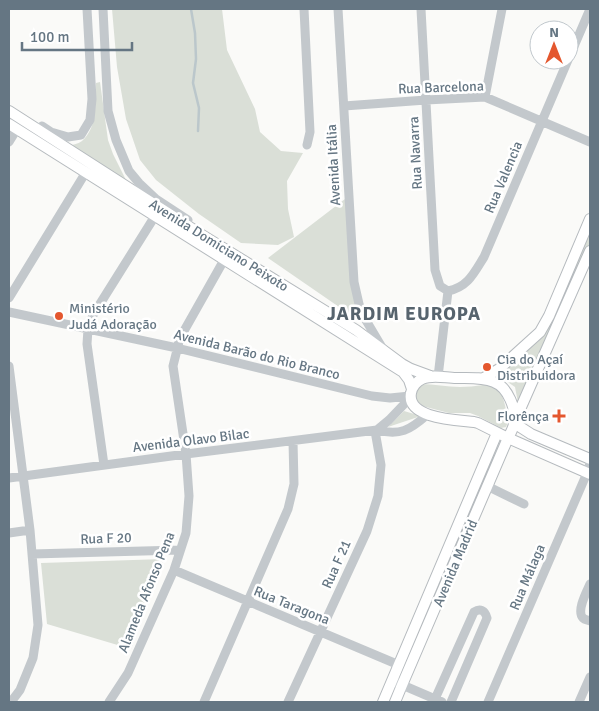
<svg xmlns="http://www.w3.org/2000/svg" width="599" height="711" font-family="Signika,sans-serif">
	<style>
		.green { fill: #dadfd7 }
		.lines { fill: none; stroke-linecap: round; stroke-linejoin: round }
		.stream { stroke: #bbc7cb; stroke-width: 2.5 }
		.major-casing { stroke: #b5babe; stroke-width: 12 }
		.minor { stroke: #c3c8cc; stroke-width: 9 }
		.major { stroke: #fff; stroke-width: 10 }
		.poi-dot { fill: #e4572e; stroke: #fff; stroke-width: 2 }
		.labels { text-anchor: middle; stroke-width: 5; stroke-linejoin: round; paint-order: stroke }
		.street-label { font-size: 14px; fill: #657683; stroke: #fff }
		.poi-label { font-size: 14px; fill: #657683; stroke: #fff; text-anchor: start }
		.district-label { font-size: 19px; font-weight: bold; letter-spacing: 1px; fill: #57646e; stroke: #fff }
	</style>
	<rect width="100%" height="100%" fill="#fafaf8"/>
	<path class="green" d="M112,9H222L227,50L255,109L260,132L281,151L303,153L287,181L288,209L294,237L278,245L241,243L199,214L156,180L140,160L126,119L117,67Z
		M100,82L108,140L113,154L128,184L67,146C72,145 78,144 82,141C98,127 95,102 96,83Z
		M345,199L358,320L268,258Z
		M590,226V243L519,408L515,387L497,375L536,342Z
		M421,384C434,384 447,387 460,387C468,387 475,386 483,385C505,384 505,406 508,422L506,427L501,428L478,416L470,413H449L426,407L419,404L416,399L415,391Z
		M404,411L421,416L388,427Z
		M164,559L131,649L47,624L41,563Z"/>
	<g class="lines">
		<path class="stream" d="M191,9L195,33L196,59L193,83L199,108L198,131"/>
		<g class="major-casing">
			<path id="major" d="M9,111L202,235L356,330L402,364L411,369L430,376
				M9,124L403,372L409,380L412,389
				M590,251L514,423L531,434L590,459
				M482,379L499,369L540,332L549,316L590,219
				M383,702L497,433
				M395,702L402,685L508,438C510,434 513,429 514,424C517,410 508,387 494,382C483,377 469,378 456,378C446,378 432,374 422,379C417,381 412,387 411,393C406,419 458,420 474,422L478,423L508,438L590,474"/>
		</g>
		<path class="minor" d="M103,9L108,111L116,140L129,171L139,183L156,199L188,220
			M304,9L310,132L307,145
			M338,9L354,282L359,304L364,317L383,349
			M421,9L435,270L440,286L448,291
			M569,58L590,9
			M485,97L502,9
			M344,106L426,100L485,97L590,142
			M42,126L51,132L68,137L81,135L90,120L92,99L87,9
			M9,142L17,129
			M448,291C468,287 474,273 484,257L568,60
			M9,298L86,172
			M9,312L177,348L372,396L390,398L410,396
			M9,366L30,530
			M438,377L448,291
			M377,430L389,420L410,398
			M104,465L87,344L88,329L93,315L155,216
			M9,478L186,454L377,430C400,436 410,430 427,415
			M487,486L524,504
			M9,533L30,530L38,625L33,658L20,690L11,702
			M32,554L180,550
			M174,570L399,665
			M590,584C587,591 576,611 583,618C585,620 588,620 590,621
			M393,681L442,702
			M435,699L474,612C480,608 485,610 487,618L451,702
			M109,702L128,673L174,570L186,533L189,496L186,454L173,366L180,338L224,260
			M204,702L288,509L294,484L293,441
			M288,702L367,531L378,496L381,465L375,431
			M488,702L587,473L590,463
			M579,702L590,677"/>
		<use href="#major" class="major"/>
	</g>
	<g class="poi-dot">
		<circle cx="59" cy="316" r="5"/>
		<circle cx="487" cy="367" r="5"/>
		<path d="M556.5 408.5h5v5h5v5h-5v5h-5v-5h-5v-5h5z"/>
	</g>
	<g class="labels">
		<g class="street-label">
			<text transform="translate(441 87) rotate(-2)" y="5">Rua Barcelona</text>
			<text transform="translate(415 153) rotate(-93)" y="5">Rua Navarra</text>
			<text transform="translate(333 165) rotate(-93)" y="5">Avenida Itália</text>
			<text transform="translate(503 177) rotate(-67)" y="5">Rua Valencia</text>
			<text transform="translate(219 245) rotate(32)" y="5">Avenida Domiciano Peixoto</text>
			<text transform="translate(257 354) rotate(14)" y="5">Avenida Barão do Rio Branco</text>
			<text transform="translate(191 440) rotate(-7)" y="5">Avenida Olavo Bilac</text>
			<text transform="translate(106 538) rotate(-2)" y="5">Rua F 20</text>
			<text transform="translate(455 563) rotate(-67)" y="5">Avenida Madrid</text>
			<text transform="translate(336 564) rotate(-66)" y="5">Rua F 21</text>
			<text transform="translate(527 577) rotate(-67)" y="5">Rua Málaga</text>
			<text transform="translate(146 592) rotate(-68)" y="5">Alameda Afonso Pena</text>
			<text transform="translate(292 605) rotate(22)" y="5">Rua Taragona</text>
		</g>
		<g class="poi-label">
			<text x="69" y="313">Ministério<tspan x="69" dy="16">Judá Adoração</tspan></text>
			<text x="497" y="364">Cia do Açaí<tspan x="497" dy="16">Distribuidora</tspan></text>
			<text x="549" y="421" text-anchor="end">Florênça</text>
		</g>
		<g class="district-label">
			<text x="404" y="320">JARDIM EUROPA</text>
		</g>
	</g>
	<rect width="599" height="711" fill="none" stroke="#657683" stroke-width="20"/>
	<g transform="translate(554 45)"><circle r="24" fill="#ffffff" stroke="#c1c8cd"/>
	<path d="M0-4L9 19L0 12L-9 19Z" fill="#e4572e"/>
	<text y="-8" font-size="14" font-weight="bold" text-anchor="middle" fill="#657683">N</text>
	</g>
	<path d="M22 42v8h110v-8" fill="none" stroke="#657683" stroke-width="2.5"/>
	<text x="30" y="42" font-size="15" fill="#657683" stroke="#ffffff" stroke-width="4" paint-order="stroke">100 m</text>
</svg>
